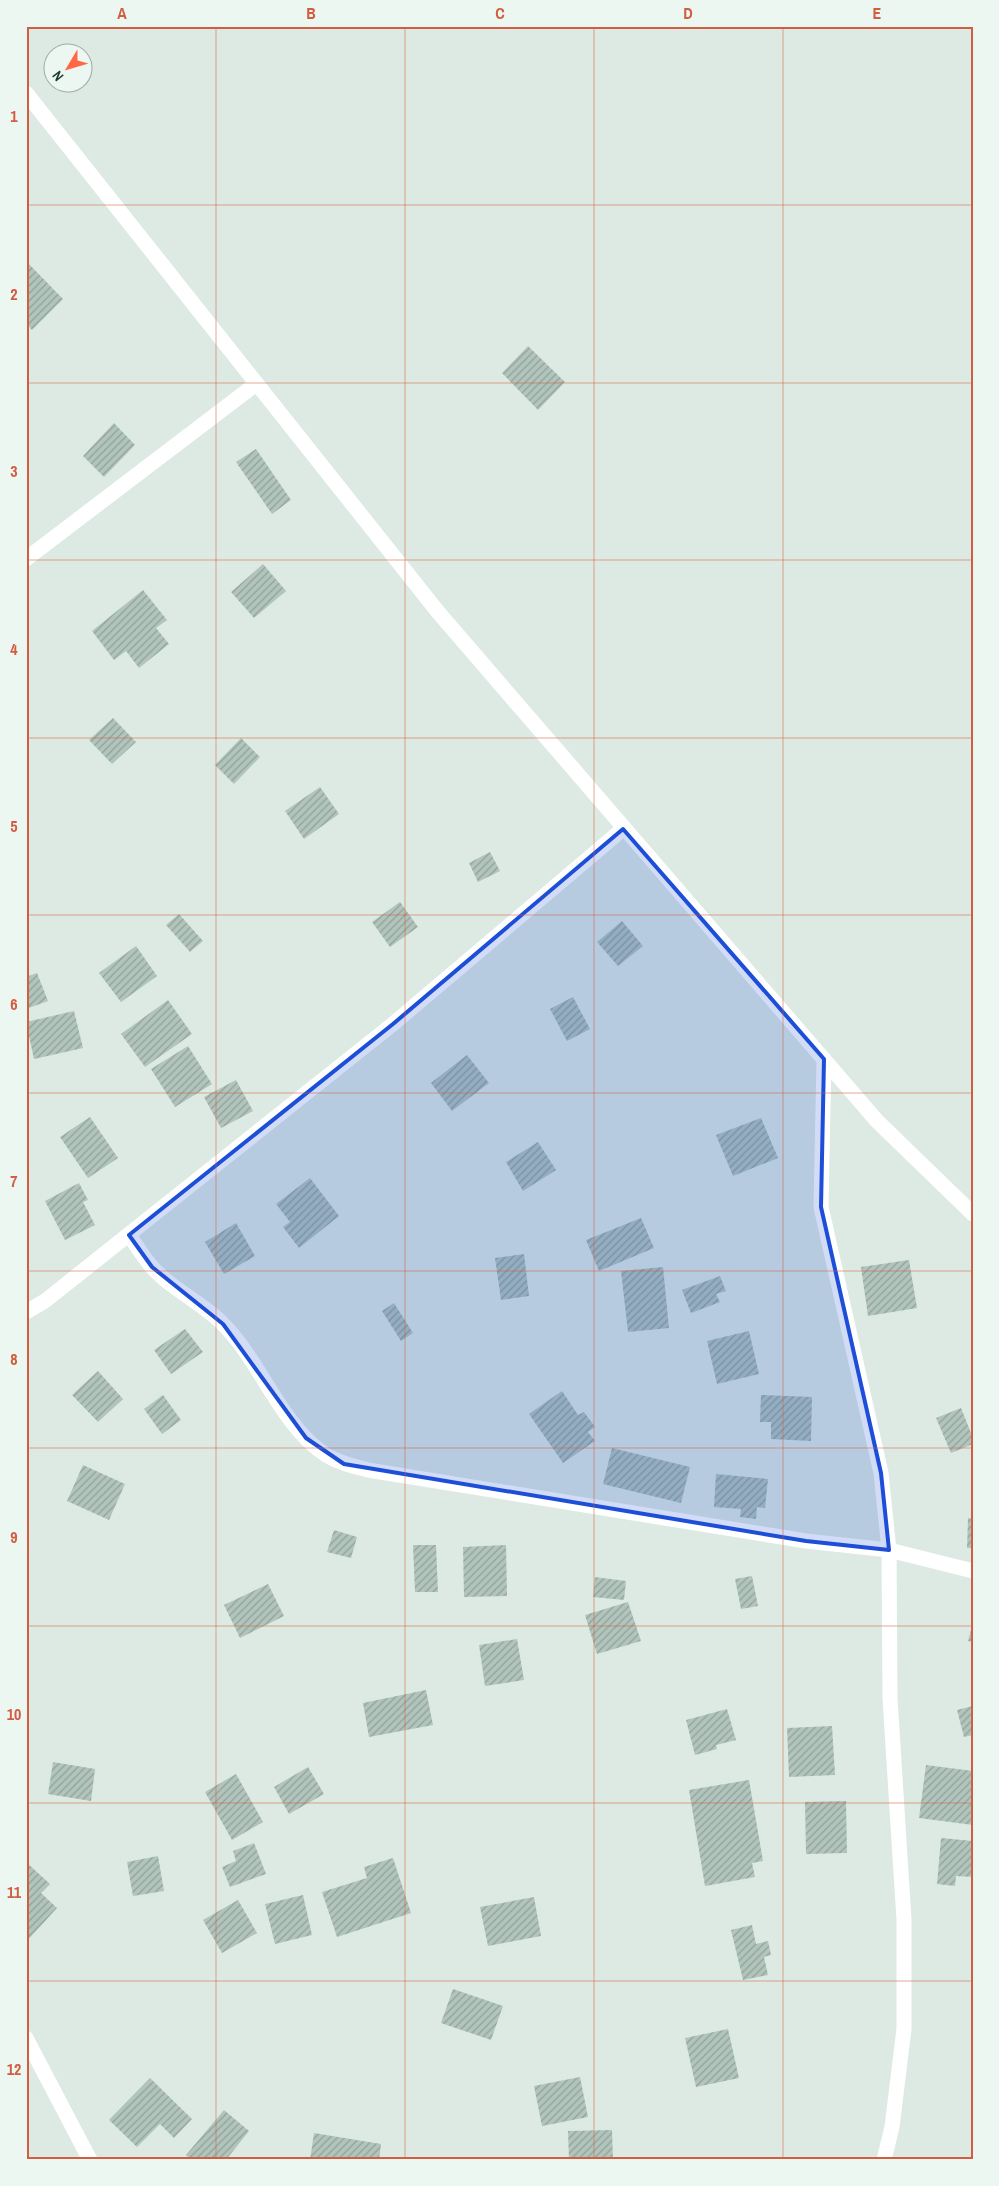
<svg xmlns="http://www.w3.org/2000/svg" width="999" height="2186" font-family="'Archivo Narrow',sans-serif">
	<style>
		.building { fill: url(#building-hatch) }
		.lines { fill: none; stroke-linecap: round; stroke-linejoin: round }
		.street { stroke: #fff; stroke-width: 15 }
		.marked { fill: #1d4ed8; fill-opacity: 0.2; stroke: #1d4ed8; stroke-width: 4; stroke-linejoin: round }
		.grid { fill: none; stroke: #d25e42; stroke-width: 1; stroke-opacity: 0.55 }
		.neatline { fill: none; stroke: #d25e42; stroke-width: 2 }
		.grid-label { font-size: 16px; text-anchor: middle; font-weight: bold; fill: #d25e42 }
	</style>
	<defs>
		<pattern id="building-hatch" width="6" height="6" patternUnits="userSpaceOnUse" patternTransform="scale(1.25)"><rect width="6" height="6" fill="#b2c5bc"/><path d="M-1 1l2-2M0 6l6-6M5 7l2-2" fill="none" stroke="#90a199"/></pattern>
	</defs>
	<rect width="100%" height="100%" fill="#ddeae3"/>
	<path class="building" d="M26,261L63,299L32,330L26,323Z
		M528,346L565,382L538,410L502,373Z
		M114,423L135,445L104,477L83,456Z
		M256,449L291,500L272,514L236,462Z
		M263,564L286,591L254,618L231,592Z
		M143,590L167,620L156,628L169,644L139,668L126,651L114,660L92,631Z
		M113,718L136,742L112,764L89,740Z
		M241,738L260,757L234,784L215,765Z
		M320,787L339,814L304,839L285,811Z
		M490,852L500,871L478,882L469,863Z
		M400,902L418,927L390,947L372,922Z
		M179,914L203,941L190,952L166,925Z
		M622,921L643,946L618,966L597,942Z
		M136,946L157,976L121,1002L99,973Z
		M37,973L48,1001L26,1009V977Z
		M573,997L590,1029L567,1041L550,1009Z
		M168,1000L192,1034L145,1067L121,1034Z
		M74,1011L83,1048L34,1059L26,1022Z
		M188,1046L212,1084L175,1107L151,1069Z
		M467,1055L489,1083L452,1111L431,1083Z
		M236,1080L253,1111L221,1128L204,1097Z
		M90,1117L118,1158L88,1178L60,1137Z
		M761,1118L778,1158L733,1176L716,1135Z
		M538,1142L556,1170L523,1191L506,1162Z
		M310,1178L339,1216L299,1248L283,1227L290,1222L276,1204Z
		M79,1183L88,1200L83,1202L95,1225L65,1240L45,1201Z
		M641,1218L654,1248L599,1271L586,1240Z
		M236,1223L255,1256L224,1274L205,1242Z
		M524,1254L529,1296L501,1300L495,1258Z
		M909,1260L917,1308L868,1316L861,1267Z
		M663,1267L669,1328L628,1332L621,1271Z
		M720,1276L726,1291L716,1294L720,1302L691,1313L682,1290Z
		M394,1303L413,1333L401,1341L382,1311Z
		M185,1329L203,1352L171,1374L154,1350Z
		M749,1331L759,1374L717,1384L707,1341Z
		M98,1371L123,1399L98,1422L72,1395Z
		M562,1391L578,1415L584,1412L595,1427L588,1432L595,1441L563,1463L529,1414Z
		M163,1395L181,1420L162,1434L144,1409Z
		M761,1395L812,1397L811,1441L771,1439V1422H760Z
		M961,1408L973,1438V1444L951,1453L936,1418Z
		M612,1448L690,1467L681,1503L603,1484Z
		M83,1465L125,1484L109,1520L67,1501Z
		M716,1474L768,1479L765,1508L757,1507L756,1519L740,1517L741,1509L714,1507Z
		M968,1518L973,1519V1548H967Z
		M334,1530L357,1537L351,1558L327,1552Z
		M413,1545H436L438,1592H415Z
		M506,1545L507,1596L464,1597L463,1547Z
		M752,1576L758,1606L741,1609L735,1579Z
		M595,1577L626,1581L624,1600L593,1597Z
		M268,1584L284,1616L240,1638L224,1605Z
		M628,1602L641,1641L597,1654L585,1615Z
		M972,1626H973V1642L968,1641Z
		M517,1639L524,1680L485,1686L479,1645Z
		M426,1690L433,1725L369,1737L363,1703Z
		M973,1706V1735L964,1737L957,1710Z
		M727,1709L736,1740L716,1745L717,1749L695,1755L686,1720Z
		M832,1726L835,1775L789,1777L787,1728Z
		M53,1762L95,1769L91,1801L48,1794Z
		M926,1765L973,1771V1825L919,1818Z
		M308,1767L324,1794L289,1814L274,1787Z
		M236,1774L263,1822L232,1840L205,1792Z
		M749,1780L763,1861L752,1863L755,1877L705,1886L689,1790Z
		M846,1801L847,1853L806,1854L805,1802Z
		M941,1838L973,1841V1877L956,1876L955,1886L937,1884Z
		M254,1843L266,1874L230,1887L222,1867L236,1861L233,1851Z
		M158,1856L164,1891L133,1896L127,1862Z
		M393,1858L411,1913L337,1937L322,1892L367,1878L364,1867Z
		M26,1862L50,1884L41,1893L57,1908L26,1942Z
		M303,1895L312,1935L275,1944L265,1904Z
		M534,1897L541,1936L488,1946L480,1907Z
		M238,1900L257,1933L222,1953L203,1920Z
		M752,1925L756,1944L768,1941L771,1955L764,1957L768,1975L743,1980L731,1930Z
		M453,1989L503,2006L491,2040L441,2023Z
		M728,2029L739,2078L696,2087L685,2038Z
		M580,2077L588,2117L542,2126L534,2086Z
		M150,2078L192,2119L174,2138L160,2124L137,2147L109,2120Z
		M224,2110L249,2131L226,2160H191L186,2155Z
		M612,2130L613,2160H569L568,2131Z
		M314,2133L381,2144L379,2160H310Z"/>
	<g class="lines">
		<path class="street" d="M26,93L438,612L877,1121L973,1214
			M26,559L256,384
			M824,1059L821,1207L881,1473L889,1550L890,1698L904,1920V2029L892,2127L884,2160
			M129,1235C136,1245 143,1256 151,1266C171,1289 201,1302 222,1323C260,1360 281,1426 326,1455C339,1463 353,1466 368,1470L806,1541L889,1550L973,1571
			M26,1312L45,1301L393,1024L623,829
			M26,2038L90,2160"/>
	</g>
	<path class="marked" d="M623,829L824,1059L821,1207L881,1473L889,1550L806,1541L344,1464L306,1438L223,1324L152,1267L129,1235L393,1024Z"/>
	<path class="grid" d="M216,26V2160M405,26V2160M594,26V2160M783,26V2160M26,205H973M26,383H973M26,560H973M26,738H973M26,915H973M26,1093H973M26,1271H973M26,1448H973M26,1626H973M26,1803H973M26,1981H973"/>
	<rect width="999" height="2186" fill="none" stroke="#edf7f1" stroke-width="55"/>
	<g transform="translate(68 68) rotate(232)"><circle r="24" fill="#edf7f1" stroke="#9aaca4"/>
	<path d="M0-4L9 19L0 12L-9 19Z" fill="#ff6746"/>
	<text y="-8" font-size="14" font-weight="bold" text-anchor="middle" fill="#1d3b31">N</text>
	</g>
	<rect x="28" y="28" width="944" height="2130" class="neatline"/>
	<g class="grid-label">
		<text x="122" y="19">A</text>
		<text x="311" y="19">B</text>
		<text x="500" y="19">C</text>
		<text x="688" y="19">D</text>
		<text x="877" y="19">E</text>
		<text x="14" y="122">1</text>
		<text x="14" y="300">2</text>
		<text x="14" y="477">3</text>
		<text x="14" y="655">4</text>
		<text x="14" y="832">5</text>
		<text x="14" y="1010">6</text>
		<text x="14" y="1187">7</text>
		<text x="14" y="1365">8</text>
		<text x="14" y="1543">9</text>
		<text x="14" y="1720">10</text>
		<text x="14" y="1898">11</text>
		<text x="14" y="2075">12</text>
	</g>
</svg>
